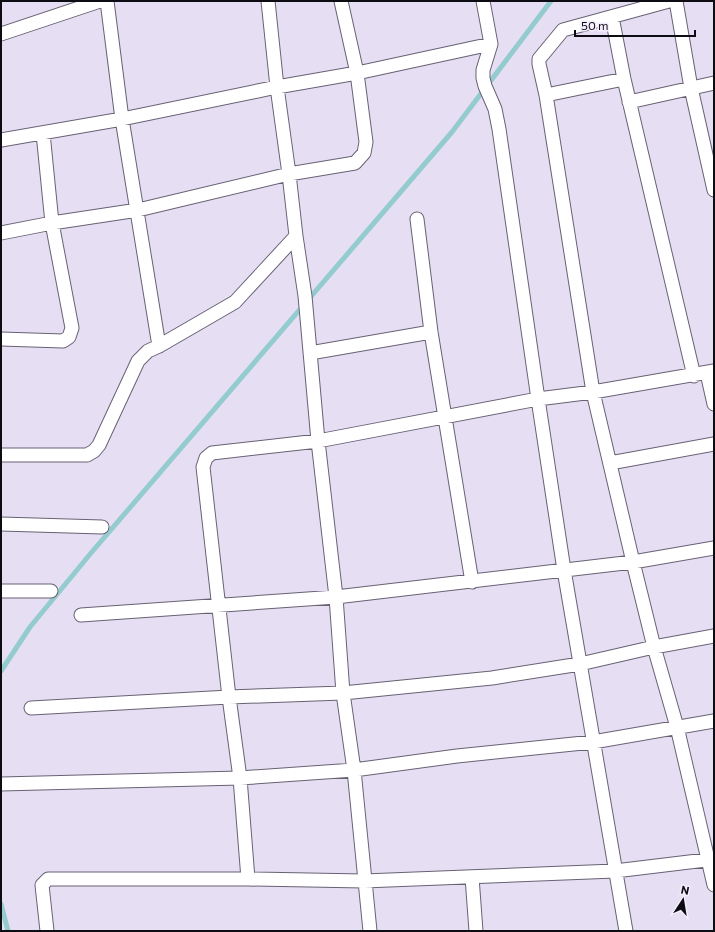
<svg xmlns="http://www.w3.org/2000/svg" width="715" height="932" font-family="Commissioner,sans-serif">
	<style>
		.lines { fill: none; stroke-linecap: round; stroke-linejoin: round }
		.stream { stroke: #94cbce; stroke-width: 5 }
		.street-casing { stroke: #686173; stroke-width: 15 }
		.street { stroke: #fff; stroke-width: 13 }
	</style>
	<rect width="100%" height="100%" fill="#e6dff4"/>
	<g class="lines">
		<path class="stream" d="M1,671L30,627L91,553L452,132L551,1
			M1,904L8,931"/>
		<g class="street-casing">
			<path id="street" d="M107,1L122,119L159,346
				M268,1L277,87L289,174L296,236L305,296L318,441L336,597L343,693L354,770L370,931
				M483,1L491,44L483,70V78L485,86L495,109L499,129L538,399L564,570L626,931
				M669,1L563,30L539,59V64L546,95L593,392L633,562L654,647L677,727L714,885
				M676,1L691,88L714,190
				M612,17L624,79L694,376
				M1,34L100,1
				M546,95L624,79
				M629,102L714,83
				M1,140L122,119L277,87L357,73L491,44
				M417,219L431,332L472,582
				M1,233L52,223L138,210L289,174L355,163L364,153L366,142L357,73L341,1
				M1,339L63,341L69,337L72,328L52,223L43,133
				M310,353L431,332
				M707,373L714,404
				M1,455H87L94,451L99,445L138,361L148,351L159,346L235,302L296,236
				M610,463L714,444
				M1,524L102,527
				M1,591H51
				M81,615L336,597L633,562L714,548
				M31,708L229,697L343,693L492,678L580,664L654,647L714,636
				M1,784L240,778L354,770L457,756L593,742L714,721
				M472,877L476,931
				M248,879L240,778L229,697L203,467L206,458L212,453L318,441L538,399L593,392L714,371
				M47,931L42,885L48,879H248L364,881L615,871L714,859"/>
		</g>
		<use href="#street" class="street"/>
	</g>
	<rect width="715" height="932" fill="none" stroke="#0e0c13" stroke-width="4"/>
	<g transform="translate(683 900) rotate(12)" stroke="#f3edfe" stroke-width="3" paint-order="stroke">
	<path d="M0-3L7 15L0 10L-7 15Z" fill="#0e0c13"/>
	<text y="-6" font-size="11" font-weight="bold" text-anchor="middle" fill="#0e0c13">N</text>
	</g>
	<path d="M575 30v6h120v-6" fill="none" stroke="#0e0c13" stroke-width="2"/>
	<text x="581" y="30" font-size="12" fill="#0e0c13" stroke="#f3edfe" stroke-width="3" paint-order="stroke">50 m</text>
</svg>
